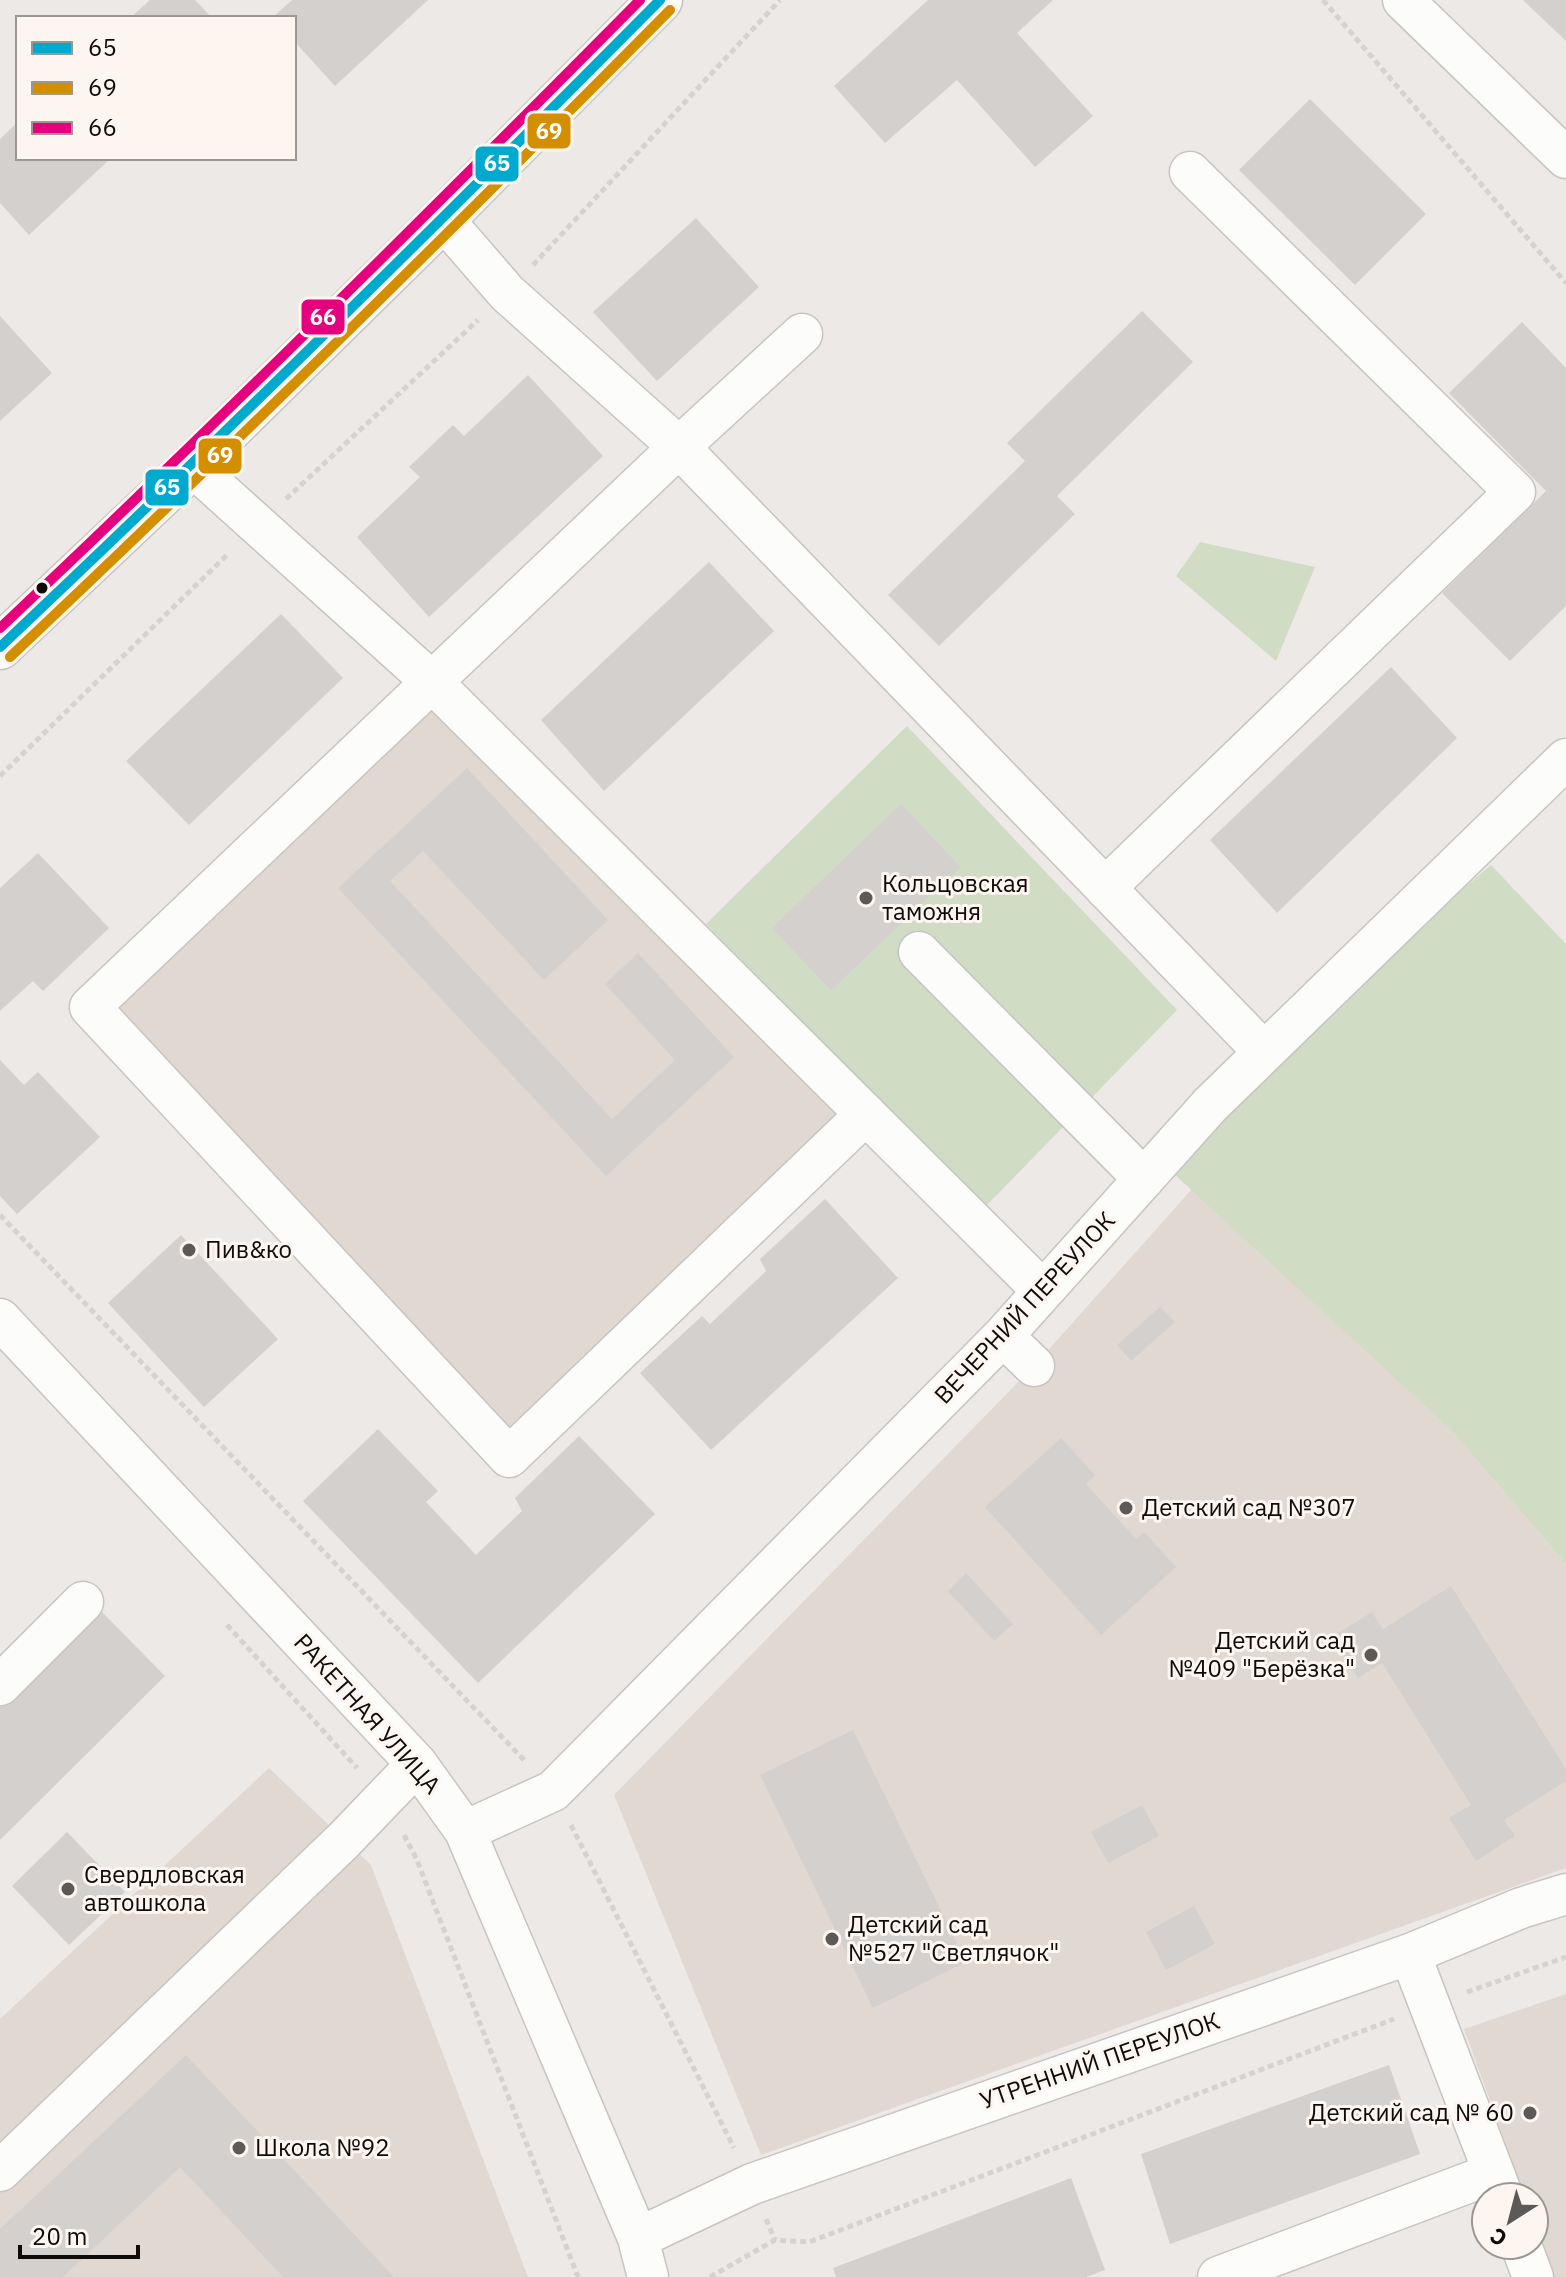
<svg xmlns="http://www.w3.org/2000/svg" width="1566" height="2277" font-family="'IBM Plex Sans',sans-serif">
	<style>
		.built { fill: #e2d8d2 }
		.green { fill: #d0dcc4 }
		.building { fill: #d3d0ce }
		.lines { fill: none; stroke-linecap: round; stroke-linejoin: round }
		.minor-casing { stroke: #c7c4c1; stroke-width: 43 }
		.major-casing { stroke: #c7c4c1; stroke-width: 47 }
		.path { stroke: #d4d3d2; stroke-width: 5; stroke-dasharray: 6 4; stroke-linecap: butt }
		.minor { stroke: #fcfcfb; stroke-width: 40 }
		.major { stroke: #fcfcfb; stroke-width: 44 }
		.bus-1-casing { stroke: #fdf5f0; stroke-width: 16 }
		.bus-2-casing { stroke: #fdf5f0; stroke-width: 16 }
		.bus-3-casing { stroke: #fdf5f0; stroke-width: 16 }
		.bus-1 { stroke: #00a9ce; stroke-width: 10 }
		.bus-2 { stroke: #d48f01; stroke-width: 10 }
		.bus-3 { stroke: #e5007d; stroke-width: 10 }
		.bus-dot { fill: #0e0b09; stroke: #fdf5f0; stroke-width: 3 }
		.poi-dot { fill: #5c5956; stroke: #fdf5f0; stroke-width: 3 }
		.labels { text-anchor: middle; stroke-width: 6; stroke-linejoin: round; paint-order: stroke }
		.poi-label { font-size: 24px; fill: #0e0b09; stroke: #fdf5f0; text-anchor: start }
		.street-label { font-size: 24px; fill: #0e0b09; stroke: #fdf5f0 }
		.line-badge { stroke: #fdf5f0; stroke-width: 3 }
		.badge-label { font-size: 22px; text-anchor: middle; font-weight: bold; fill: #fff }
	</style>
	<rect width="100%" height="100%" fill="#ede9e6"/>
	<path class="built" d="M431,693L856,1115L509,1444L103,1008Z
		M1192,1189L1451,1430L1566,1564V1868L761,2155L614,1795L1034,1366Z
		M269,1768L371,1865L528,2277H0V2019Z
		M1566,1994V2277H1554L1534,2222V2197H1525L1464,2029Z"/>
	<path class="green" d="M1200,542L1315,567L1276,661L1176,576Z
		M907,726L1177,1010L986,1206L706,924Z
		M1491,865L1566,944V1564L1451,1430L1160,1161L1210,1105Z"/>
	<path class="building" d="M150,0H195L212,18H130Z
		M292,0H428L335,86L294,41V18H272Z
		M928,0H1053L1017,33L1093,116L1035,167L957,80L885,143L834,86Z
		M1523,0H1566V41Z
		M1310,99L1426,214L1355,285L1239,170Z
		M18,122V158H111L29,235L0,203V139Z
		M696,218L759,287L657,381L593,312Z
		M1142,311L1193,362L1057,496L1075,514L939,646L888,595L1025,461L1007,443Z
		M0,316L52,373L0,421Z
		M1522,322L1566,368V606L1510,661L1442,593L1546,491L1449,393Z
		M528,375L603,456L429,617L357,537L420,477L409,467L453,425L464,436Z
		M709,562L774,631L604,791L541,720Z
		M281,614L343,678L189,825L126,761Z
		M1391,667L1457,738L1277,913L1210,840Z
		M467,768L608,920L544,980L423,851L390,881L612,1119L675,1060L605,984L638,953L734,1057L606,1176L338,888Z
		M901,804L960,867L831,990L772,928Z
		M38,853L109,928L43,991L33,981L0,1011V888Z
		M0,1060L24,1085L38,1072L100,1137L17,1214L0,1196Z
		M825,1199L898,1278L711,1450L640,1373L702,1316L710,1324L766,1271L760,1259Z
		M181,1235L278,1339L204,1407L108,1303Z
		M1160,1307L1175,1322L1131,1361L1117,1345Z
		M378,1429L438,1491L426,1502L476,1555L522,1511L515,1498L579,1436L655,1514L478,1683L303,1501Z
		M1061,1438L1095,1475L1086,1484L1136,1539L1144,1532L1176,1567L1101,1635L985,1507Z
		M966,1573L1013,1624L994,1641L948,1591Z
		M1451,1586L1566,1769V1781L1504,1820L1515,1836L1476,1861L1449,1818L1471,1805L1382,1663L1358,1678L1332,1637L1372,1612L1383,1629Z
		M99,1609L165,1676L0,1840V1707Z
		M853,1730L966,1962L873,2008L760,1775Z
		M1142,1805L1159,1836L1108,1863L1091,1832Z
		M67,1832L125,1892L69,1945L12,1886Z
		M1194,1906L1215,1944L1166,1970L1146,1932Z
		M186,2055L394,2277H283L180,2167L63,2277H0V2229Z
		M1389,2065L1420,2154L1170,2244L1141,2154Z
		M1071,2178L1105,2270L1086,2277H836L833,2268Z"/>
	<g class="lines">
		<g class="minor-casing">
			<path id="minor" d="M1403,0L1566,158
				M443,219L507,293L679,447L1264,1052
				M802,334L679,447L90,1007L509,1457L866,1114
				M192,466L432,682L1043,1291
				M1105,888L1515,492L1190,172
				M919,952L1144,1179
				M0,1319L417,1764L465,1831L638,2238L648,2277
				M1003,1336L1034,1366
				M0,1685L83,1602
				M465,1831L553,1791L1003,1336L1210,1105L1566,759
				M1410,1954L1503,2197
				M0,2171L344,1840L417,1764
				M638,2238L752,2184L1410,1954L1521,1908L1566,1894
				M1521,2245L1533,2277
				M1218,2277L1494,2173"/>
		</g>
		<g class="major-casing">
			<path id="major" d="M0,647L192,466L443,219L660,0"/>
		</g>
		<path class="path" d="M1323,0L1566,283
			M533,265L780,0
			M286,499L478,320
			M0,776L229,553
			M0,1215L526,1762
			M227,1625L357,1768
			M571,1825L734,2148
			M404,1835L417,1860L578,2277
			M1467,1992L1566,1957
			M766,2219L775,2240
			M710,2277L775,2240L809,2242L1394,2019"/>
		<use href="#minor" class="minor"/>
		<use href="#major" class="major"/>
		<g class="bus-1-casing">
			<path id="bus-1" d="M0,647C224,436 443,219 660,0"/>
		</g>
		<g class="bus-2-casing">
			<path id="bus-2" d="M10,657C234,446 453,229 670,10"/>
		</g>
		<g class="bus-3-casing">
			<path id="bus-3" d="M0,628C218,423 430,212 640,0"/>
		</g>
		<use href="#bus-1" class="bus-1"/>
		<use href="#bus-2" class="bus-2"/>
		<use href="#bus-3" class="bus-3"/>
	</g>
	<circle class="bus-dot" cx="42" cy="588" r="7"/>
	<g class="poi-dot">
		<circle cx="866" cy="898" r="8"/>
		<circle cx="189" cy="1250" r="8"/>
		<circle cx="1126" cy="1508" r="8"/>
		<circle cx="1371" cy="1655" r="8"/>
		<circle cx="68" cy="1889" r="8"/>
		<circle cx="832" cy="1939" r="8"/>
		<circle cx="1530" cy="2113" r="8"/>
		<circle cx="239" cy="2148" r="8"/>
	</g>
	<g class="labels">
		<g class="poi-label">
			<text x="882" y="892">Кольцовская<tspan x="882" dy="28">таможня</tspan></text>
			<text x="205" y="1258">Пив&amp;ко</text>
			<text x="1142" y="1516">Детский сад №307</text>
			<text x="1355" y="1649" text-anchor="end">Детский сад<tspan x="1355" dy="28">№409 "Берёзка"</tspan></text>
			<text x="84" y="1883">Свердловская<tspan x="84" dy="28">автошкола</tspan></text>
			<text x="848" y="1933">Детский сад<tspan x="848" dy="28">№527 "Светлячок"</tspan></text>
			<text x="1514" y="2121" text-anchor="end">Детский сад № 60</text>
			<text x="255" y="2156">Школа №92</text>
		</g>
		<g class="street-label">
			<text transform="translate(1025 1308) rotate(-47)" y="8">ВЕЧЕРНИЙ ПЕРЕУЛОК</text>
			<text transform="translate(367 1714) rotate(48)" y="8">РАКЕТНАЯ УЛИЦА</text>
			<text transform="translate(1100 2061) rotate(-19)" y="8">УТРЕННИЙ ПЕРЕУЛОК</text>
		</g>
	</g>
	<g class="line-badge">
		<rect x="526" y="112" width="46" height="38" rx="8" fill="#d48f01"/>
		<rect x="474" y="145" width="46" height="38" rx="8" fill="#00a9ce"/>
		<rect x="300" y="298" width="46" height="38" rx="8" fill="#e5007d"/>
		<rect x="197" y="437" width="46" height="38" rx="8" fill="#d48f01"/>
		<rect x="144" y="468" width="46" height="39" rx="8" fill="#00a9ce"/>
	</g>
	<g class="badge-label">
		<text x="549" y="139">69</text>
		<text x="497" y="171">65</text>
		<text x="323" y="325">66</text>
		<text x="220" y="463">69</text>
		<text x="167" y="495">65</text>
	</g>
	<rect x="16" y="16" width="280" height="144" fill="#fdf5f0" stroke="#9d9794" stroke-width="2"/>
	<rect x="32" y="42" width="40" height="12" fill="#00a9ce" stroke="#9d9794" stroke-width="2"/>
	<text x="88" y="56" font-size="24" fill="#0e0b09">65</text>
	<rect x="32" y="82" width="40" height="12" fill="#d48f01" stroke="#9d9794" stroke-width="2"/>
	<text x="88" y="96" font-size="24" fill="#0e0b09">69</text>
	<rect x="32" y="122" width="40" height="12" fill="#e5007d" stroke="#9d9794" stroke-width="2"/>
	<text x="88" y="136" font-size="24" fill="#0e0b09">66</text>
	<g transform="translate(1510 2221) rotate(216)"><circle r="38" fill="#fdf5f0" stroke="#9d9794" stroke-width="2"/>
	<path d="M0-6L14 30L0 20L-14 30Z" fill="#5c5956"/>
	<text y="-12" font-size="22" font-weight="bold" text-anchor="middle" fill="#0e0b09">С</text>
	</g>
	<path d="M20 2245v12h118v-12" fill="none" stroke="#0e0b09" stroke-width="4"/>
	<text x="32" y="2245" font-size="24" fill="#0e0b09" stroke="#fdf5f0" stroke-width="6" paint-order="stroke">20 m</text>
</svg>
